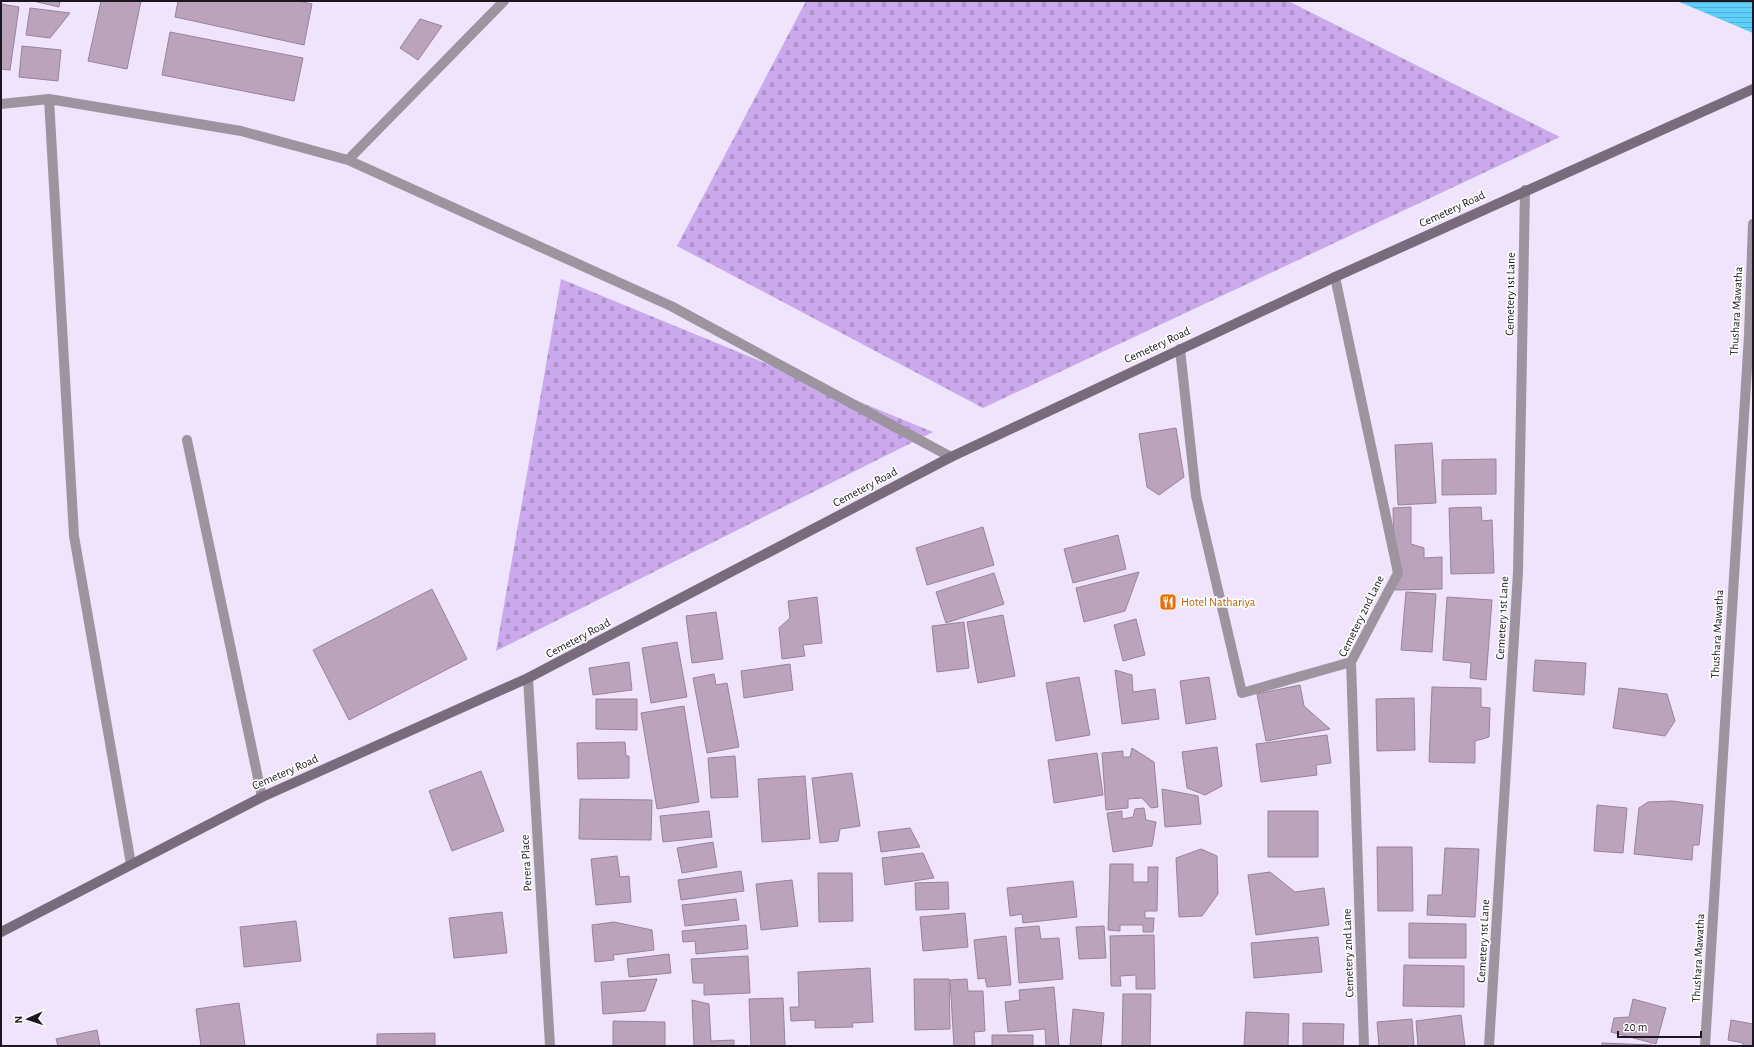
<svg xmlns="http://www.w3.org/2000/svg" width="1754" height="1047" font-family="'Alegreya Sans',sans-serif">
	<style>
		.cemetery { fill: url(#cemetery-stones) }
		.water { fill: url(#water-rules) }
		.building { fill: #bba3bb; stroke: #99829a }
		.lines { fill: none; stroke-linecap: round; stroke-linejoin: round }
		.lane { stroke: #9d94a0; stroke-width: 10 }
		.street { stroke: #9d94a0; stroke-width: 10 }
		.secondary { stroke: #786b7c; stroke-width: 10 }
		.labels { text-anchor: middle; stroke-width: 3.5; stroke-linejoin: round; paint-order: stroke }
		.street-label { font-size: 12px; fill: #1b1620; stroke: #fff }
		.food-label { font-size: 12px; fill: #c56008; stroke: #fff; text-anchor: start }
	</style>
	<defs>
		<pattern id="cemetery-stones" width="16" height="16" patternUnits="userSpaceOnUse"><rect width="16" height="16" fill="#cba9ed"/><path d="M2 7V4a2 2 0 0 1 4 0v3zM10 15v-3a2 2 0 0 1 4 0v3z" fill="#ae91cb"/></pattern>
		<pattern id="water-rules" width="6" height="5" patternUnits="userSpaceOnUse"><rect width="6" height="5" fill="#5dcffa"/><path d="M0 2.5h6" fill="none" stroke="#50b1d6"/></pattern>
	</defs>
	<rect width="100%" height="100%" fill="#f0e4fd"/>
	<path class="cemetery" d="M806,1H1288L1560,137L983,408L677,246Z
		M561,279L933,432L496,651Z"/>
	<path class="water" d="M1677,1H1753V33Z"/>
	<path class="building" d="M33,1H60L59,7Z
		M101,1H141L127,69L88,61Z
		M178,1H298L312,4L304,45L175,17Z
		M1,4L19,7L10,70L1,69Z
		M30,8L70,13L50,38L26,35Z
		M420,19L442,26L418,60L400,48Z
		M170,32L303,58L294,101L162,75Z
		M22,46L61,50L58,81L19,77Z
		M1176,428L1184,477L1159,495L1147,487L1139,434Z
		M1432,443L1436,503L1398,505L1395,445Z
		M1496,459V494L1442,495V460Z
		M1411,507V544L1424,548V558L1442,557V589L1395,590L1393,508Z
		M1481,507L1482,521L1492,520L1494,573L1451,574L1449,508Z
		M983,527L994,565L927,585L916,548Z
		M1118,535L1126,569L1073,583L1064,549Z
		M1139,572L1125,611L1084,622L1076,588Z
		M994,573L1004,604L946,623L936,592Z
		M432,589L467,659L349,720L313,650Z
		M1406,592L1436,594L1432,652L1401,650Z
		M817,597L822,643L803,645L805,656L782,659L779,628L790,618L788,601Z
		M1447,597L1492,600L1486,680L1470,678L1471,663L1443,660Z
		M716,612L723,659L692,663L686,616Z
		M1003,615L1015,676L978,683L967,622Z
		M1136,619L1145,655L1123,661L1114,625Z
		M964,622L969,668L937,672L932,626Z
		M677,642L687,697L651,703L642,648Z
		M1535,660L1586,663L1584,695L1533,691Z
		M629,662L632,690L593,695L589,668Z
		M790,664L793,690L744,698L741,671Z
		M1115,670L1132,675L1133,692L1155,689L1159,719L1122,724Z
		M714,674L716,685L727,683L739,747L707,753L693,678Z
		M1079,677L1090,735L1056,741L1046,683Z
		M1209,677L1216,719L1186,724L1180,681Z
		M1300,685L1304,706L1330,729L1266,741L1257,694Z
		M1432,687L1481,688V707L1490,708L1489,737L1475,741V763L1429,762Z
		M1619,688L1667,694L1675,721L1665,736L1613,728Z
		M1414,698L1415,750L1377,751L1376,699Z
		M596,699H637V730L596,729Z
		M684,706L699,802L657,809L641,713Z
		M1327,735L1331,763L1316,765L1317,775L1261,782L1256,744Z
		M625,742L626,756H629V778L578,779L577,743Z
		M1217,747L1222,786L1205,795L1187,788L1182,752Z
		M1132,748L1154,762L1158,807L1151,808L1142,798L1128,799V808L1106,810L1102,753L1123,751V757H1130Z
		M1097,753L1103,795L1054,803L1048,760Z
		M735,756L738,797L711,798L708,758Z
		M481,771L504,831L452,851L429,791Z
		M852,773L860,826L840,829L838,841L820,843L812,778Z
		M805,776L810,839L762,842L758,779Z
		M1162,789L1198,796L1201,824L1165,827Z
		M580,799L652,800L651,840L579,839Z
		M1672,801L1703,805L1699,845H1693L1692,860L1634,854L1639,808L1648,802Z
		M1597,805L1627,808L1623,853L1594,851Z
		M1144,808L1146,820L1156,822L1152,846L1113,852L1107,813L1122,811V819L1133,817L1135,809Z
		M709,811L712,837L663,842L660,816Z
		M1268,811H1318V857H1268Z
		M910,828L920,847L881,852L878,832Z
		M713,842L717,867L682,873L677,848Z
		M1377,847H1412L1413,911H1378Z
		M1445,848L1479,849L1475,917L1427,915L1428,895H1442Z
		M1201,849L1217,856L1218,894L1202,916L1179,917L1176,858Z
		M923,853L934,878L885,885L882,858Z
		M617,856L620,877L629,876L631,902L596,905L591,859Z
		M1110,864H1133V882H1148V867H1158L1157,911H1145V918H1154L1153,932H1143V925H1120V931L1108,930Z
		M741,871L744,891L681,900L678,880Z
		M1270,872L1295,892L1324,888L1329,925L1256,935L1248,875Z
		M818,873H852L853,921L819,922Z
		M792,880L798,926L761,930L756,884Z
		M1073,881L1077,917L1023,923L1022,914L1010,916L1007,888Z
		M948,882L949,909L916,910L915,883Z
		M736,899L739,920L685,926L682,905Z
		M502,912L507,953L454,958L449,918Z
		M965,913L968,947L923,951L920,917Z
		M296,921L301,961L244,967L240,927Z
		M614,922L652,930L654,950L613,955L614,960L595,962L592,925Z
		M1409,923L1466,924V958H1409Z
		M746,925L748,949L696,954L695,941L683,942L682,931Z
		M1039,926L1041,939L1059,938L1063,979L1019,983L1015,928Z
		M1104,926L1106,958L1079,959L1076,927Z
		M1154,935L1155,989H1136V975L1120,976L1121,986H1111L1110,936Z
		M1006,936L1011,985L987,987L985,978L978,979L974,940Z
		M1318,937L1322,972L1254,978L1251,943Z
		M669,954L671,973L629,977L627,959Z
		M748,956L750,993L704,995V983H693L691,959Z
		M1404,965L1464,966V1007L1403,1006Z
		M870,968L873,1022L852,1023L853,1027L815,1028V1020L791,1021L790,1007H799L798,972Z
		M657,979L645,1011L603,1014L601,982Z
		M914,979H949L950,1029L915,1030Z
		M967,979L968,991H983L985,1031L974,1032L975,1046H954L950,980Z
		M1054,987L1059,1046H1046L1045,1029L1008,1032L1005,1002L1020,1000L1019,990Z
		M1123,994H1151L1150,1046H1122Z
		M783,998L785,1046H751L749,999Z
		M1633,999L1666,1008L1656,1044L1611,1032L1614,1018L1629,1017Z
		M692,1000L709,1004L711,1041L734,1040V1046H694Z
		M239,1003L245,1046H201L196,1009Z
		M1073,1009L1104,1013L1101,1046H1070Z
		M1246,1012L1289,1014L1288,1046H1244Z
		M1461,1015L1465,1046H1418L1416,1021Z
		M1412,1019L1414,1046H1379L1377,1022Z
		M1731,1020L1753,1024V1046H1743V1043L1728,1040Z
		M613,1021L665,1022V1046H613Z
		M1303,1023L1344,1024L1343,1046H1303Z
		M97,1030L100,1046H58L56,1039Z
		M435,1033V1046H377V1034Z
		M992,1035H1033V1046H992Z
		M1602,1043L1652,1045V1046H1602Z"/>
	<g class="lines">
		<path class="lane" d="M187,440L262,797"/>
		<path class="street" d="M49,99L74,536L131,864
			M1,104L49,99L241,131L348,160L671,306L951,457
			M348,160L504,1
			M1335,277L1398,573L1351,662L1364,1046
			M1180,349L1196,496L1242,693L1351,662
			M528,678L550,1046
			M1489,1046L1518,572L1525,190
			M1705,1046L1749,335L1753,224"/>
		<path class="secondary" d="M1,932L262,797L528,678L951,457L1335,277L1753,89"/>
	</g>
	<defs>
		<g id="restaurant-square" transform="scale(0.9)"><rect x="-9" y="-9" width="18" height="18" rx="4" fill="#e8710a" stroke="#fff"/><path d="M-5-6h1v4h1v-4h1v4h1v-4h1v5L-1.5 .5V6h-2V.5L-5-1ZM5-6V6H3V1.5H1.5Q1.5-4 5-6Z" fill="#fff"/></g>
	</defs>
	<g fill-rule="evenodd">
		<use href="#restaurant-square" x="1168" y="602"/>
	</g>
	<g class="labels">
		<g class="street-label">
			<text transform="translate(1452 209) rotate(-25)" y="4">Cemetery Road</text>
			<text transform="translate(1510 294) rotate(-89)" y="4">Cemetery 1st Lane</text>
			<text transform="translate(1736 311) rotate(-87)" y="4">Thushara Mawatha</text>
			<text transform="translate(1157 345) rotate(-25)" y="4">Cemetery Road</text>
			<text transform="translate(865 487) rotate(-28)" y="4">Cemetery Road</text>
			<text transform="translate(1361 616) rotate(-64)" y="4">Cemetery 2nd Lane</text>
			<text transform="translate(1502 618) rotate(-87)" y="4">Cemetery 1st Lane</text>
			<text transform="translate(1717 634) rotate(-87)" y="4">Thushara Mawatha</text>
			<text transform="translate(578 638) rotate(-28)" y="4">Cemetery Road</text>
			<text transform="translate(285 772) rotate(-24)" y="4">Cemetery Road</text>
			<text transform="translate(526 863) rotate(-93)" y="4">Perera Place</text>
			<text transform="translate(1483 941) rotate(-87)" y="4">Cemetery 1st Lane</text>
			<text transform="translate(1348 953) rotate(-92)" y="4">Cemetery 2nd Lane</text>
			<text transform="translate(1698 958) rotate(-87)" y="4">Thushara Mawatha</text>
		</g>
		<g class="food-label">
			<text x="1181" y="606">Hotel Nathariya</text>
		</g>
	</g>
	<rect width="1754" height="1047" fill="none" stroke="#1b1620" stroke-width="4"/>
	<g transform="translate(28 1019) rotate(267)" stroke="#ffffff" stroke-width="3" paint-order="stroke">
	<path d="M0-3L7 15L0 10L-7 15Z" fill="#1b1620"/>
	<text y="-6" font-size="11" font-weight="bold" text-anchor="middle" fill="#1b1620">N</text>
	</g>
	<path d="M1618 1031v6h83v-6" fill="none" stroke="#1b1620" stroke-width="2"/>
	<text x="1624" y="1031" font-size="12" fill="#1b1620" stroke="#ffffff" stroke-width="3" paint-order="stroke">20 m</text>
</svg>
